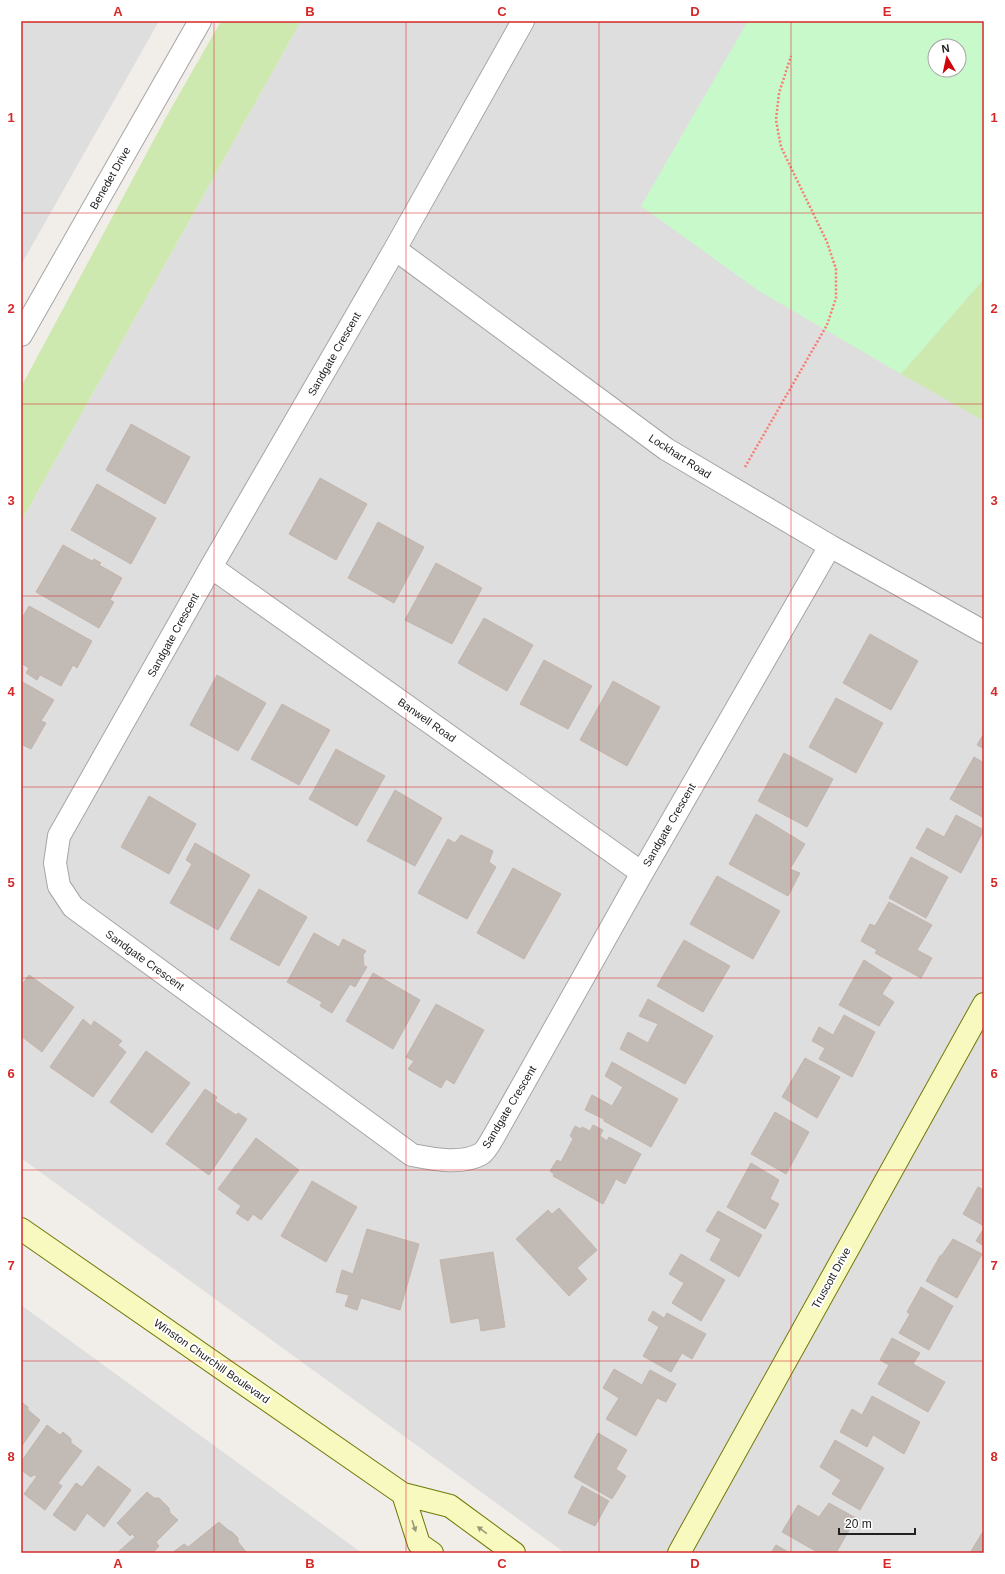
<svg xmlns="http://www.w3.org/2000/svg" width="1005" height="1574" font-family="Arial,sans-serif">
	<style>
		.residential { fill: #dfdede; fill-rule: evenodd }
		.grass { fill: #cee9b0 }
		.park { fill: #c8f9ca; fill-rule: evenodd }
		.building { fill: #c2bab5; stroke: #c3b5ab }
		.lines { fill: none; stroke-linecap: round; stroke-linejoin: round }
		.street-casing { stroke: #a5a5a5; stroke-width: 24 }
		.secondary-casing { stroke: #717908; stroke-width: 24 }
		.path { stroke: #f77d74; stroke-width: 2.5; stroke-dasharray: 2 2; stroke-linecap: butt }
		.street { stroke: #fff; stroke-width: 22 }
		.secondary { stroke: #f8f9bf; stroke-width: 22 }
		.oneway { fill: #979878 }
		.grid { fill: none; stroke: #d62828; stroke-width: 1; stroke-opacity: 0.55 }
		.labels { text-anchor: middle; stroke-width: 4; stroke-linejoin: round; paint-order: stroke }
		.street-label { font-size: 11px; fill: #212121; stroke: #fff }
		.neatline { fill: none; stroke: #d62828; stroke-width: 1.5 }
		.grid-label { font-size: 13px; text-anchor: middle; font-weight: bold; fill: #d62828 }
	</style>
	<rect width="100%" height="100%" fill="#f1eee9"/>
	<path class="residential" d="M21,21H159L21,265Z
		M301,21H984V1553H565L21,1158V522ZM935,46H959V70H935Z
		M21,1305L362,1553H21Z"/>
	<path class="grass" d="M221,21H301L21,522V387L165,119Z
		M984,279V421L901,374Z"/>
	<path class="park" d="M748,21H984V279L901,374L759,291L641,206ZM935,46H959V70H935Z"/>
	<path class="building" d="M131,424L190,457L165,504L106,470Z
		M320,478L367,504L336,560L289,534Z
		M97,484L156,518L131,564L71,530Z
		M378,522L424,547L394,603L348,578Z
		M63,545L92,561L94,559L101,563L99,565L122,578L110,600L114,602L99,628L36,592Z
		M436,563L482,588L452,644L405,620Z
		M29,606L92,641L77,668L73,665L61,686L40,675L37,680L26,673L29,668L21,663V620Z
		M484,618L533,645L507,691L458,663Z
		M870,634L918,661L891,710L843,683Z
		M544,660L592,686L568,729L520,704Z
		M217,675L266,703L238,751L190,725Z
		M21,681L54,700L41,721L46,723L31,749L21,744Z
		M613,681L660,707L627,766L580,740Z
		M836,698L883,723L856,773L809,747Z
		M282,704L330,730L299,785L251,759Z
		M984,733V749L977,745Z
		M336,749L385,776L357,826L309,799Z
		M784,753L833,779L807,827L758,801Z
		M974,757L984,763V818L950,799Z
		M395,790L442,818L415,866L367,841Z
		M149,796L196,824L169,874L121,847Z
		M756,814L805,844L790,869L800,873L788,896L729,864Z
		M956,815L984,830L961,873L916,848L927,828L944,837Z
		M461,835L493,851L489,862L496,867L467,919L418,893L448,839L455,843Z
		M195,843L250,875L218,930L170,903L192,864L186,860Z
		M911,857L948,877L926,918L889,898Z
		M513,868L561,894L524,959L477,933Z
		M717,876L780,911L753,959L690,924Z
		M259,889L307,917L279,966L230,939Z
		M889,902L932,925L917,950L932,958L921,978L875,953L877,950L861,941L870,924L875,926Z
		M314,933L339,947L343,939L366,951L363,955L364,966L367,967L355,987L350,984L332,1013L320,1006L322,1002L287,982Z
		M684,940L730,966L703,1012L657,986Z
		M864,960L892,978L882,994L894,1002L879,1026L839,1005Z
		M373,973L420,1000L393,1049L346,1021Z
		M29,975L74,1007L42,1052L21,1036V986Z
		M648,999L713,1036L685,1084L620,1049L628,1032L648,1043L658,1024L639,1016Z
		M436,1004L484,1030L454,1084L446,1079L441,1088L408,1069L414,1061L406,1057Z
		M844,1015L875,1032L852,1077L819,1059L825,1048L812,1041L819,1027L833,1035Z
		M83,1019L91,1026L94,1021L122,1041L118,1045L126,1052L93,1097L50,1067Z
		M146,1051L190,1083L152,1133L110,1102Z
		M805,1058L840,1077L817,1118L782,1097Z
		M612,1062L678,1099L651,1147L604,1121V1119L585,1110L592,1095L612,1106L623,1087L605,1076Z
		M205,1089L217,1097L215,1101L236,1115L238,1113L247,1119L209,1175L166,1144Z
		M775,1112L809,1132L786,1174L751,1154Z
		M593,1125L603,1130L600,1136L607,1141L609,1137L641,1154L625,1184L616,1179L603,1204L553,1176L554,1174L550,1171L557,1160L561,1162L573,1139L570,1136L575,1126L581,1129L582,1127L590,1131Z
		M256,1138L299,1170L261,1220L253,1214L248,1221L236,1213L241,1206L218,1189Z
		M751,1163L779,1180L770,1199L779,1204L765,1229L727,1207Z
		M312,1181L357,1207L326,1262L281,1236Z
		M978,1187L984,1190V1226L963,1214Z
		M559,1208L597,1250L577,1268L587,1279L569,1296L516,1239L548,1210L552,1214Z
		M718,1211L762,1235L739,1277L710,1260L721,1239L706,1231Z
		M984,1228V1246L976,1241Z
		M367,1229L419,1244L400,1310L361,1298L357,1310L345,1306L349,1295L336,1292L342,1270L353,1274Z
		M953,1239L982,1254L957,1298L926,1281L940,1256L942,1255Z
		M493,1252L505,1327L481,1331L479,1318L451,1323L440,1260Z
		M681,1254L725,1280L701,1321L672,1303L684,1283L669,1274Z
		M921,1287L953,1306L929,1350L899,1333L910,1314L907,1312Z
		M653,1311L664,1318L667,1313L706,1334L692,1359L682,1353L671,1372L643,1356L659,1327L648,1320Z
		M892,1338L920,1353L913,1364L945,1382L928,1412L878,1384L889,1365L880,1360Z
		M614,1369L642,1385L650,1370L676,1384L666,1402L657,1398L636,1436L606,1419L619,1398L603,1388Z
		M872,1396L920,1422L904,1454L873,1435L867,1447L840,1432L852,1409L862,1415Z
		M21,1402L28,1407V1410L40,1420L21,1447Z
		M47,1425L60,1435L63,1432L71,1439V1443L82,1451L58,1483L62,1486L45,1510L24,1494L37,1476L34,1475L31,1477L21,1470V1462Z
		M598,1433L627,1450L616,1469L626,1476L612,1499L574,1477Z
		M835,1440L884,1468L860,1510L832,1494L841,1480L820,1467Z
		M98,1466L131,1490L104,1527L87,1513L75,1531L53,1515L76,1483L82,1487Z
		M582,1486L609,1501L595,1526L568,1513Z
		M147,1492L154,1498H159L169,1508L170,1513L178,1520L156,1542L159,1546L153,1553H117L135,1537L132,1534L130,1536L117,1523Z
		M829,1503L856,1518L836,1553H819L782,1532L798,1505L819,1517Z
		M219,1522L228,1530L232,1532L238,1538V1542L247,1553H172L184,1544L188,1547Z
		M982,1533L984,1534V1553H970Z
		M776,1545L790,1553H771Z"/>
	<g class="lines">
		<g class="street-casing">
			<path id="street" d="M523,21L395,249L211,567L59,836L55,863L59,886L73,907L412,1155C433,1159 461,1165 481,1154C486,1151 491,1141 494,1136L642,873L830,546
				M395,249L666,449L830,546L984,632
				M21,335L200,21
				M211,567L642,873"/>
		</g>
		<g class="secondary-casing">
			<path id="secondary" d="M21,1229L403,1494L450,1506L514,1553
				M403,1494L419,1544L432,1553
				M679,1553L984,1004"/>
		</g>
		<path class="path" d="M745,467L827,325L836,298V269L827,242L781,147L776,120L779,93L791,56"/>
		<use href="#street" class="street"/>
		<use href="#secondary" class="secondary"/>
	</g>
	<defs><path id="oneway-solid" d="M-6-.8H1V-3.2L6.5 0L1 3.2V.8H-6Z"/></defs>
	<g class="oneway">
		<use href="#oneway-solid" transform="translate(414 1526) rotate(71)"/>
		<use href="#oneway-solid" transform="translate(482 1530) rotate(-144)"/>
	</g>
	<path class="grid" d="M214,21V1553M406,21V1553M599,21V1553M791,21V1553M21,213H984M21,404H984M21,596H984M21,787H984M21,978H984M21,1170H984M21,1361H984"/>
	<g class="labels">
		<g class="street-label">
			<text transform="translate(110 178) rotate(-60)" y="4">Benedet Drive</text>
			<text transform="translate(334 354) rotate(-60)" y="4">Sandgate Crescent</text>
			<text transform="translate(680 456) rotate(33)" y="4">Lockhart Road</text>
			<text transform="translate(173 635) rotate(-61)" y="4">Sandgate Crescent</text>
			<text transform="translate(427 720) rotate(35)" y="4">Banwell Road</text>
			<text transform="translate(669 825) rotate(-60)" y="4">Sandgate Crescent</text>
			<text transform="translate(145 960) rotate(36)" y="4">Sandgate Crescent</text>
			<text transform="translate(509 1107) rotate(-59)" y="4">Sandgate Crescent</text>
			<text transform="translate(831 1278) rotate(-61)" y="4">Truscott Drive</text>
			<text transform="translate(212 1361) rotate(35)" y="4">Winston Churchill Boulevard</text>
		</g>
	</g>
	<rect width="1005" height="1574" fill="none" stroke="#ffffff" stroke-width="44"/>
	<g transform="translate(947 58) rotate(351)"><circle r="19" fill="#ffffff" stroke="#a6a6a6"/>
	<path d="M0-3L7 15L0 10L-7 15Z" fill="#ce050c"/>
	<text y="-6" font-size="11" font-weight="bold" text-anchor="middle" fill="#212121">N</text>
	</g>
	<path d="M839 1528v6h76v-6" fill="none" stroke="#212121" stroke-width="2"/>
	<text x="845" y="1528" font-size="12" fill="#212121" stroke="#ffffff" stroke-width="3" paint-order="stroke">20 m</text>
	<rect x="22" y="22" width="961" height="1530" class="neatline"/>
	<g class="grid-label">
		<text x="118" y="16">A</text>
		<text x="310" y="16">B</text>
		<text x="502" y="16">C</text>
		<text x="695" y="16">D</text>
		<text x="887" y="16">E</text>
		<text x="11" y="122">1</text>
		<text x="994" y="122">1</text>
		<text x="11" y="313">2</text>
		<text x="994" y="313">2</text>
		<text x="11" y="505">3</text>
		<text x="994" y="505">3</text>
		<text x="11" y="696">4</text>
		<text x="994" y="696">4</text>
		<text x="11" y="887">5</text>
		<text x="994" y="887">5</text>
		<text x="11" y="1078">6</text>
		<text x="994" y="1078">6</text>
		<text x="11" y="1270">7</text>
		<text x="994" y="1270">7</text>
		<text x="11" y="1461">8</text>
		<text x="994" y="1461">8</text>
		<text x="118" y="1568">A</text>
		<text x="310" y="1568">B</text>
		<text x="502" y="1568">C</text>
		<text x="695" y="1568">D</text>
		<text x="887" y="1568">E</text>
	</g>
</svg>
